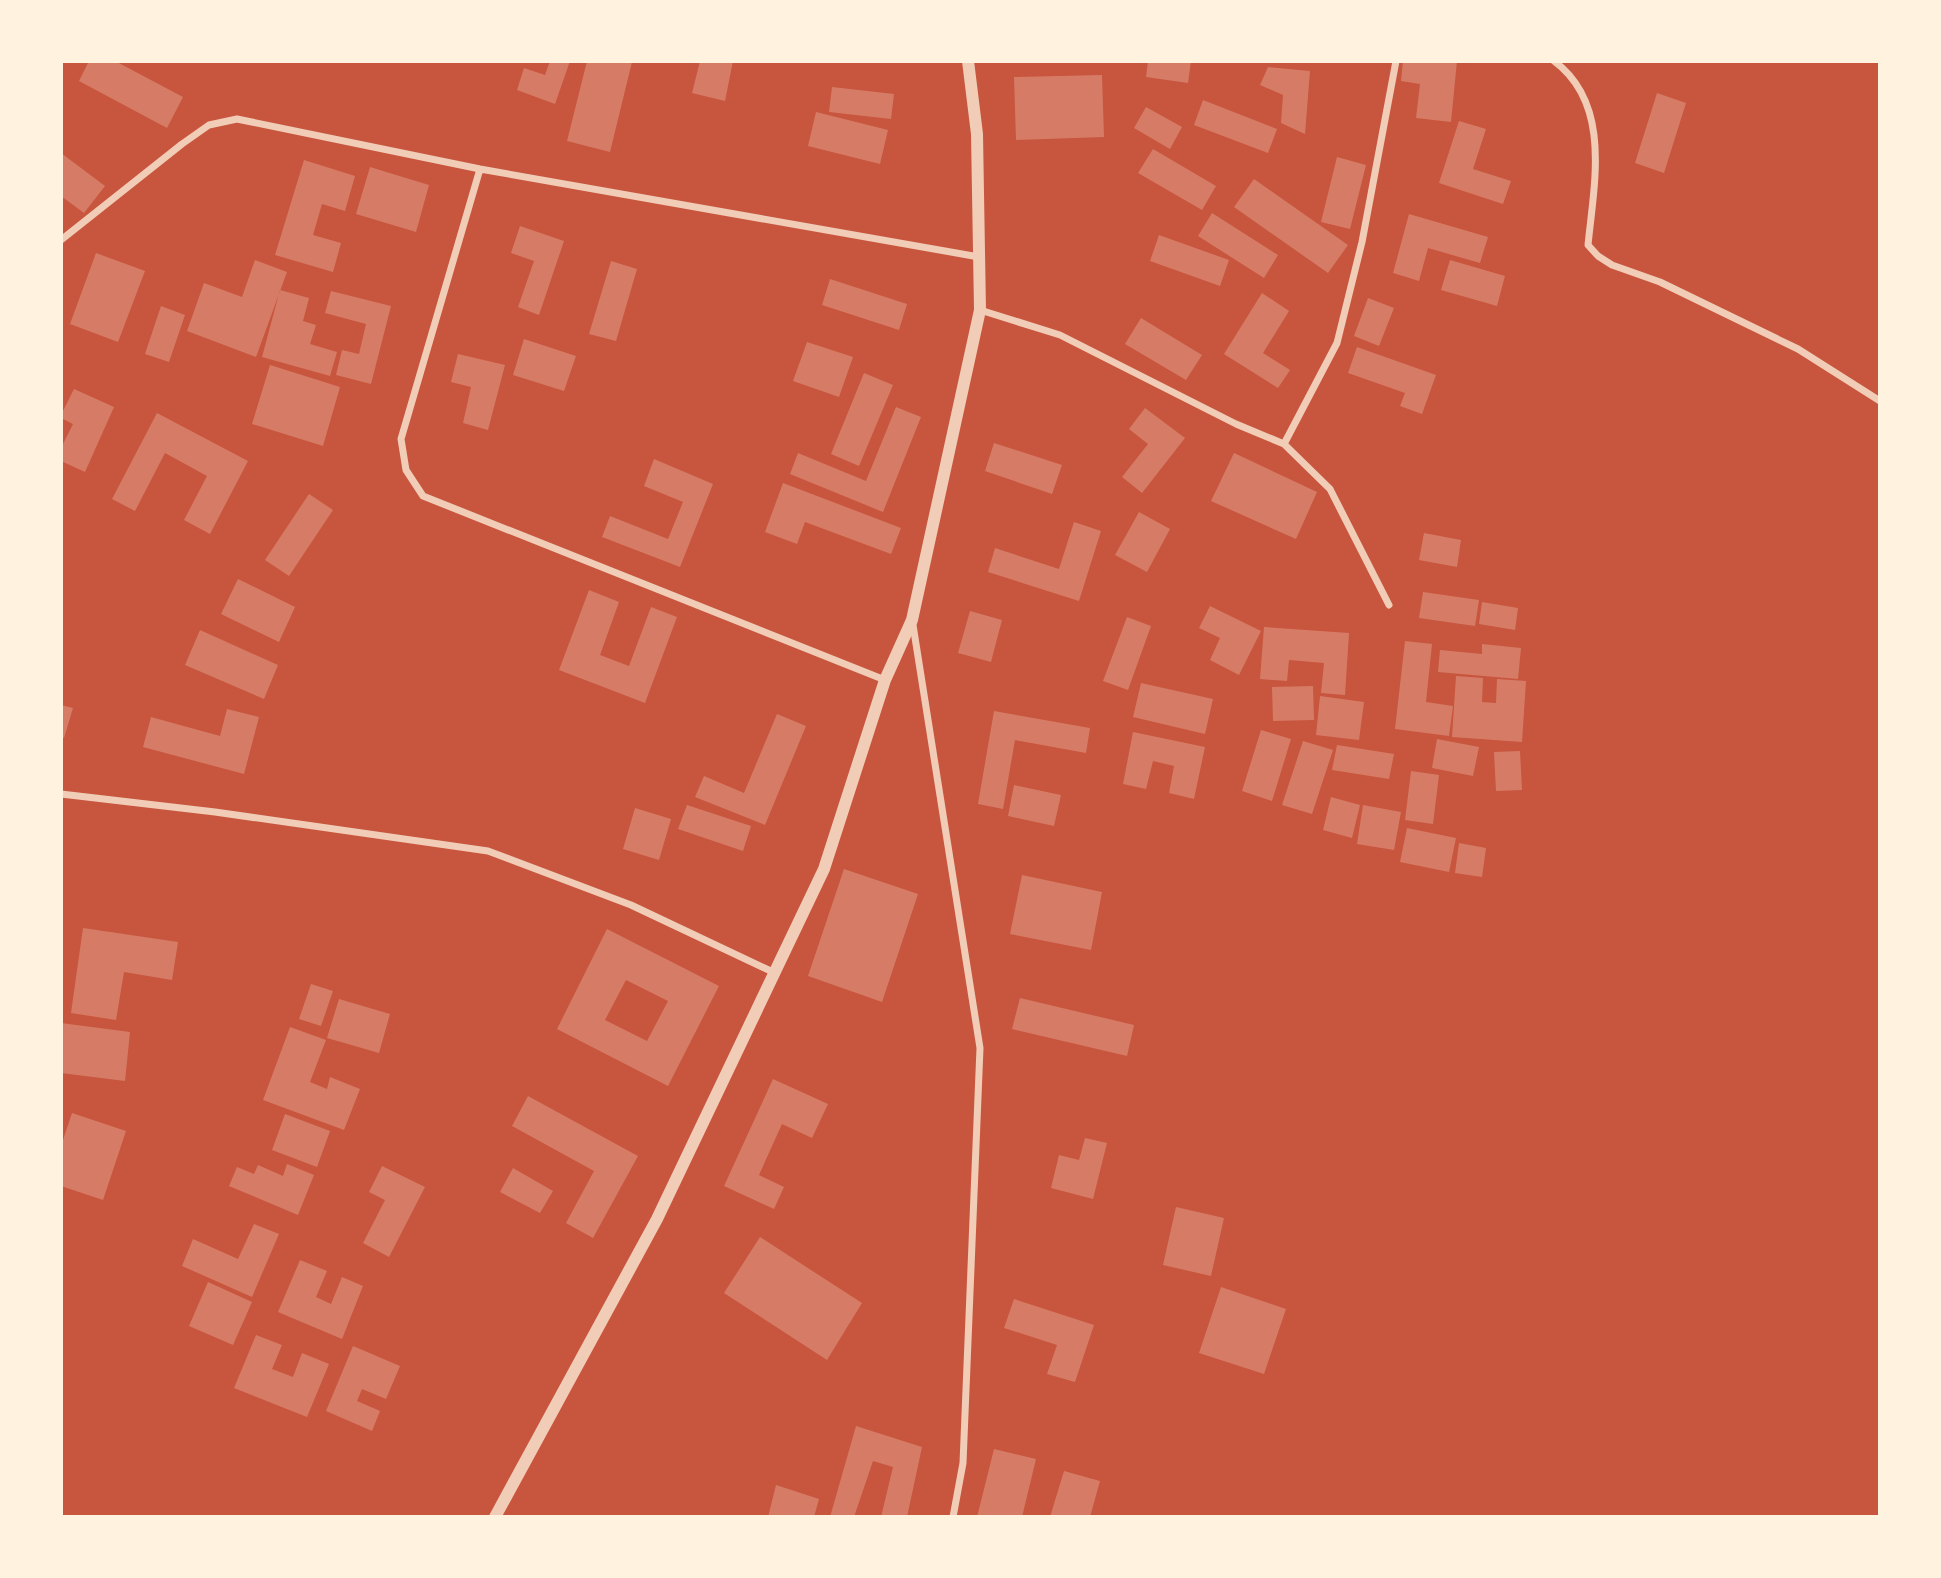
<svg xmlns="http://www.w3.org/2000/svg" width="1941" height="1578" font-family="Quicksand,sans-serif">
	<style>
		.building { fill: #d67c66; fill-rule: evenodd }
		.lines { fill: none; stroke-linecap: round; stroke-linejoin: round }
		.minor { stroke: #f1ccb7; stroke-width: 7 }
		.tertiary { stroke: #f1ccb7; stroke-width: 12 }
	</style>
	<rect width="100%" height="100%" fill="#c8553d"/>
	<path class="building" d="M89,61H115L183,97L167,128L79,81Z
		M550,61H570L555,104L517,90L524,68L545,75Z
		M587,61L632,62L610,152L567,141Z
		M700,61H733L725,101L692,93Z
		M1148,61H1191L1188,83L1146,77Z
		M1403,61H1457L1451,122L1416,118L1420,84L1401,81Z
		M1268,67L1310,71L1305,134L1281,123L1283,95L1260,85Z
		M1102,75L1104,137L1016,140L1014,77Z
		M832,87L894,94L891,119L829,112Z
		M1657,93L1686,103L1664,173L1635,163Z
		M1203,100L1277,129L1268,153L1194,125Z
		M1146,107L1182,127L1170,149L1134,128Z
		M816,112L888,130L880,164L808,146Z
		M1459,121L1486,129L1473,169L1511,181L1503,204L1439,183Z
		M1153,149L1216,186L1202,210L1138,173Z
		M61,153L105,186L84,213L61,196Z
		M1337,157L1366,165L1350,229L1321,222Z
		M304,160L355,176L345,211L322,204L313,235L341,243L333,272L275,255Z
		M370,167L429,185L416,232L356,214Z
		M1254,179L1348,245L1328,273L1234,207Z
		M1212,213L1278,255L1264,278L1198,236Z
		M1409,214L1488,237L1480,263L1428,248L1419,281L1393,273Z
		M520,226L564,241L539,315L518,307L534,261L511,253Z
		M1159,235L1229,260L1220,286L1150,261Z
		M96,253L145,271L118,342L70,324Z
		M255,260L287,272L256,357L187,331L204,283L242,297Z
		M1450,260L1505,276L1497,306L1441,290Z
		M611,261L637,269L616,341L589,334Z
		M830,279L907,304L899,330L822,305Z
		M280,290L309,298L303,321L316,325L310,344L337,352L330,376L262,357Z
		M331,291L391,306L371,384L336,375L342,350L359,354L366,324L325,313Z
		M1262,293L1289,311L1263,353L1290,370L1278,388L1224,354Z
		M1368,298L1394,308L1379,346L1354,336Z
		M161,306L185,315L169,362L145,354Z
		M1141,318L1202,355L1186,380L1125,344Z
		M524,339L576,356L564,391L513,375Z
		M807,342L853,357L839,397L793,381Z
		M1357,347L1436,375L1422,414L1400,406L1405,393L1348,373Z
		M458,354L505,365L488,430L463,423L471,387L451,382Z
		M270,365L340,387L323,446L252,424Z
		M864,373L893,385L859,466L831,454Z
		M74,389L114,407L85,472L61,461V448L73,424L61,418V415Z
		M896,407L921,417L883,512L790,474L798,453L866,481Z
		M1145,408L1185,438L1142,493L1122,477L1148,444L1129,429Z
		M157,413L248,461L210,534L184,520L207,476L165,453L135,511L112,499Z
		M994,443L1062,465L1052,494L985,471Z
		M1234,453L1317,492L1296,539L1211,501Z
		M654,459L713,484L680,567L602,537L610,516L668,539L683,502L644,486Z
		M783,483L901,528L891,554L805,522L797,544L765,532Z
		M309,494L333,510L289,576L265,560Z
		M1139,512L1170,529L1147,572L1115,555Z
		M1074,522L1101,531L1079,601L988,572L995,548L1059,569Z
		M1424,533L1461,540L1457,567L1419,560Z
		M238,579L295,607L279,642L221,614Z
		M589,590L619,602L600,655L629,666L651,607L677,617L645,703L559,670Z
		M1423,592L1479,600L1475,626L1419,618Z
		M1482,602L1518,608L1515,630L1479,624Z
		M1210,606L1261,631L1239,675L1210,660L1220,638L1199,628Z
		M970,611L1002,620L991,662L958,653Z
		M1127,617L1151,626L1128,690L1103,681Z
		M1264,627L1349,633L1345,695L1321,693L1324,663L1289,660L1287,681L1260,679Z
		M200,630L278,665L264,699L185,665Z
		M1405,641L1432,644L1426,702L1453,706L1449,736L1395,729Z
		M1482,644L1521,648L1518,679L1438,672L1440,650L1482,654Z
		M1456,676L1483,678L1482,702L1496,703L1497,679L1526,681L1522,742L1452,737Z
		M1141,683L1213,699L1205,734L1133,717Z
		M1313,686L1314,720L1273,721L1272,687Z
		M1320,696L1364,702L1359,740L1316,735Z
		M61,705L73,708L64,738H61Z
		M227,709L259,717L244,774L143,747L151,717L220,736Z
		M994,711L1090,728L1086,753L1015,740L1003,809L978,804Z
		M777,714L806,726L765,825L695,797L704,776L744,793Z
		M1261,730L1291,739L1272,801L1242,791Z
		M1133,732L1205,747L1194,799L1169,793L1174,766L1153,761L1146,789L1123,784Z
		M1437,739L1479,747L1473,776L1432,768Z
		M1303,741L1333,750L1312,814L1282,805Z
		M1337,745L1394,754L1389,779L1332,770Z
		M1520,751L1522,790L1496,791L1494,752Z
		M1411,771L1439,775L1433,824L1405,820Z
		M1014,785L1061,795L1054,826L1008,816Z
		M1331,797L1360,805L1352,838L1323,830Z
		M687,805L751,826L743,851L678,829Z
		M1363,805L1401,812L1394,850L1357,844Z
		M635,808L671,819L659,860L623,849Z
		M1407,828L1456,838L1449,872L1400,862Z
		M1459,843L1486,848L1482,877L1455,873Z
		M844,869L918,894L882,1002L808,976Z
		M1022,875L1102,892L1091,950L1010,934Z
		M83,928L178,942L172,980L124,972L116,1020L71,1013Z
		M607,929L719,986L668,1086L557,1029ZM626,980L668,1001L647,1041L605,1020Z
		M311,984L333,991L321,1026L299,1019Z
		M1020,998L1134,1025L1127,1056L1012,1029Z
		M339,999L390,1014L379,1053L327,1038Z
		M61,1023L130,1032L125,1081L61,1073Z
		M290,1027L326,1040L310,1082L327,1089L330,1077L360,1089L344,1130L263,1100Z
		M773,1079L828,1104L812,1138L782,1124L759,1175L784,1187L774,1209L724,1186Z
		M528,1096L638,1156L593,1238L566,1223L594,1171L512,1126Z
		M72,1113L126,1131L103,1200L61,1186V1146Z
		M285,1114L330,1131L317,1167L272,1150Z
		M1085,1138L1107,1143L1093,1199L1051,1188L1059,1155L1079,1160Z
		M287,1164L314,1175L298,1215L229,1186L237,1167L254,1174L258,1165L283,1176Z
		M382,1166L425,1187L389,1257L363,1243L385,1200L369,1192Z
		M513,1168L553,1191L540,1213L500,1192Z
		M1176,1207L1224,1218L1211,1276L1163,1265Z
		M254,1224L279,1234L252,1297L182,1266L193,1239L238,1259Z
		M760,1237L862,1303L827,1360L724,1293Z
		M300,1260L327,1271L316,1297L331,1304L342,1277L363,1286L342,1339L278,1312Z
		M208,1282L252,1302L233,1345L189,1326Z
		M1221,1287L1286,1309L1264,1374L1199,1353Z
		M1014,1299L1094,1325L1075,1382L1047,1374L1057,1345L1004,1328Z
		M256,1335L282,1345L272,1369L293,1377L302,1353L329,1364L307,1417L234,1388Z
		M353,1346L400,1366L386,1399L362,1389L357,1401L380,1411L372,1431L326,1411Z
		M856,1426L922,1447L907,1517H881L893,1467L873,1461L854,1517H830Z
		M994,1449L1036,1459L1022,1517H977Z
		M1064,1471L1100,1481L1090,1517H1050Z
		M776,1485L819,1499L814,1517H768Z"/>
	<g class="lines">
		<path class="minor" d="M1554,61C1612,104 1594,184 1588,245L1598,256L1612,265L1660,282L1798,349L1880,401
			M480,169L401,439L406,470L423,496L885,680
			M61,240L182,144L209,125L237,119L480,169L979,257
			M980,310L1060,335L1236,424L1284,444L1330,489L1389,605
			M1284,444L1337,343L1362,242L1396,61
			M913,625L980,1048L963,1463L953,1517
			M61,794L215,812L488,851L631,905L775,973"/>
		<path class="tertiary" d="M495,1517L657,1219L824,869L885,680L912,620L980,310L977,134L968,61"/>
	</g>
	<rect width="1941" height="1578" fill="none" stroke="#fff3e0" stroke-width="126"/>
</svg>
